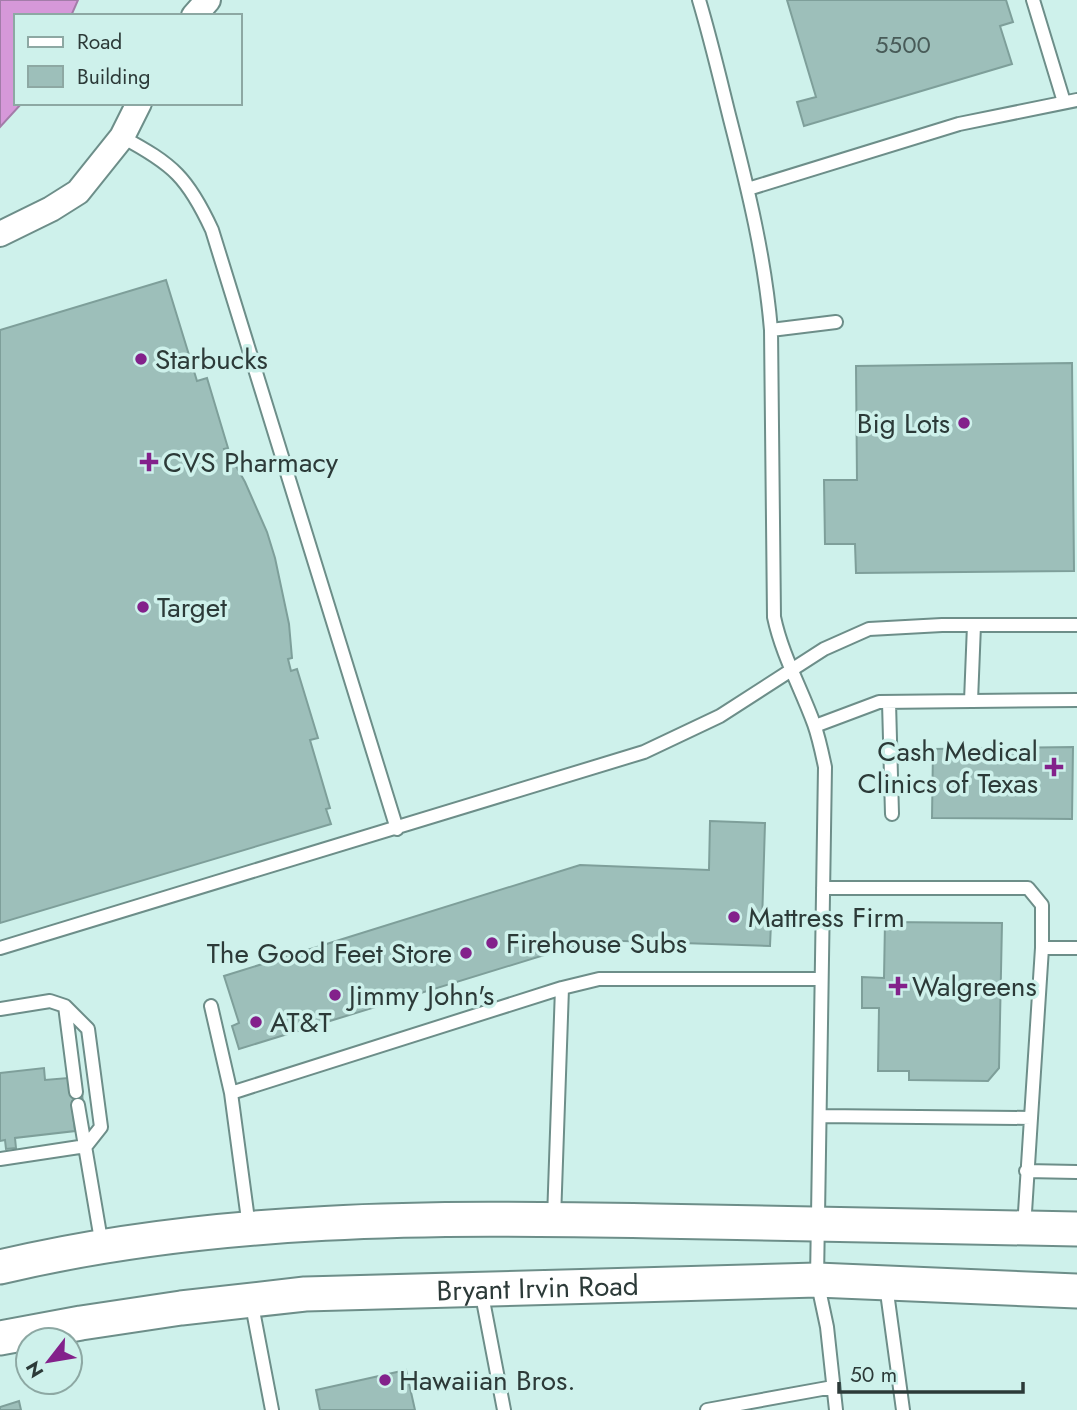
<svg xmlns="http://www.w3.org/2000/svg" width="1077" height="1410" font-family="Jost,sans-serif">
	<style>
		.water { fill: #d698d9; stroke: #a37ca9; stroke-width: 2 }
		.building { fill: #9dbfba; stroke: #7e9f9a; stroke-width: 2 }
		.lines { fill: none; stroke-linecap: round; stroke-linejoin: round }
		.lane-casing { stroke: #6d8e89; stroke-width: 16 }
		.street-casing { stroke: #6d8e89; stroke-width: 28 }
		.secondary-casing { stroke: #6d8e89; stroke-width: 37 }
		.lane { stroke: #fff; stroke-width: 12 }
		.street { stroke: #fff; stroke-width: 24 }
		.secondary { stroke: #fff; stroke-width: 33 }
		.poi-dot { fill: #83218b; stroke: #cef1eb; stroke-width: 2.5 }
		.labels { text-anchor: middle; stroke-width: 7; stroke-linejoin: round; paint-order: stroke }
		.number-label { font-size: 24px; fill: #485b58 }
		.poi-label { font-size: 28px; fill: #2c3a38; stroke: #cef1eb; text-anchor: start }
		.street-label { font-size: 28px; fill: #2c3a38; stroke: #cef1eb }
	</style>
	<rect width="100%" height="100%" fill="#cef1eb"/>
	<path class="water" d="M0,0H78L71,16H16V103H22L0,127Z"/>
	<path class="building" d="M787,0H1006L1013,22L1000,26L1012,64L804,126L797,102L816,97Z
		M166,280L197,381L207,378L228,448L224,449L228,460L232,459L245,482L267,532L275,558L289,624L292,658L288,659L291,671L297,669L318,738L310,740L330,808L326,809L331,824L0,923V330Z
		M1072,363L1074,571L856,573L855,544H825L824,480H857L856,366Z
		M1073,747L1072,819L932,818L933,749Z
		M710,821L765,823L762,923H771L770,946L593,940L239,1049L232,1026L239,1023L224,976L580,865L709,870Z
		M885,922L1002,923L999,1068L988,1081L909,1080V1071H878L879,1008H862V977L884,978Z
		M44,1068L45,1080L68,1078L70,1092L82,1091L83,1105L72,1106L75,1131L15,1138L16,1148L6,1149L5,1140L0,1141V1073Z
		M406,1370L415,1410H320L316,1390Z
		M19,1401L21,1410H0V1407Z"/>
	<g class="lines">
		<g class="lane-casing">
			<path id="lane" d="M699,0C711,40 720,79 730,119C748,189 765,258 771,330L774,617C782,655 801,688 814,724C819,738 822,753 825,767L817,1280L827,1327L836,1410
				M1033,0L1064,102
				M122,137C173,164 188,178 212,230L397,829
				M748,189L959,124L1077,100
				M771,330L836,322
				M971,701L974,625
				M889,702L892,814
				M815,726L879,702L1077,700
				M823,888H1028L1042,905V948L1031,1118
				M0,948L644,752L720,716L824,649L869,629L942,625H1077
				M1042,948H1077
				M562,988L599,979H820
				M65,1006L76,1092
				M211,1006L231,1093
				M0,1009L50,1001L65,1006L88,1029L101,1127L86,1146L0,1159
				M78,1105L102,1246
				M820,1116L1031,1118L1024,1228
				M1026,1171L1077,1172
				M249,1227L231,1093L562,988L554,1219
				M886,1285L903,1410
				M481,1290L504,1410
				M251,1300L272,1410
				M707,1410L833,1387"/>
		</g>
		<g class="street-casing">
			<path id="street" d="M194,16L208,0
				M0,234L51,209L78,192L122,137L139,103"/>
		</g>
		<g class="secondary-casing">
			<g id="secondary">
				<path d="M0,1267C214,1216 435,1217 654,1221C795,1224 936,1226 1077,1229"/>
				<path id="s1" d="M0,1338L81,1323L181,1308L305,1294L817,1280L1077,1291"/>
			</g>
		</g>
		<use href="#lane" class="lane"/>
		<use href="#street" class="street"/>
		<use href="#secondary" class="secondary"/>
	</g>
	<g class="poi-dot">
		<circle cx="141" cy="359" r="7"/>
		<circle cx="964" cy="423" r="7"/>
		<path d="M145.5 451.5h7v7h7v7h-7v7h-7v-7h-7v-7h7z"/>
		<circle cx="143" cy="607" r="7"/>
		<path d="M1050.5 756.5h7v7h7v7h-7v7h-7v-7h-7v-7h7z"/>
		<circle cx="734" cy="917" r="7"/>
		<circle cx="492" cy="943" r="7"/>
		<circle cx="466" cy="953" r="7"/>
		<path d="M894.5 975.5h7v7h7v7h-7v7h-7v-7h-7v-7h7z"/>
		<circle cx="335" cy="995" r="7"/>
		<circle cx="256" cy="1022" r="7"/>
		<circle cx="385" cy="1380" r="7"/>
	</g>
	<g class="labels">
		<g class="number-label">
			<text x="903" y="53">5500</text>
		</g>
		<g class="poi-label">
			<text x="155" y="369">Starbucks</text>
			<text x="950" y="433" text-anchor="end">Big Lots</text>
			<text x="163" y="472">CVS Pharmacy</text>
			<text x="157" y="617">Target</text>
			<text x="1038" y="761" text-anchor="end">Cash Medical<tspan x="1038" dy="32">Clinics of Texas</tspan></text>
			<text x="748" y="927">Mattress Firm</text>
			<text x="506" y="953">Firehouse Subs</text>
			<text x="452" y="963" text-anchor="end">The Good Feet Store</text>
			<text x="912" y="996">Walgreens</text>
			<text x="349" y="1005">Jimmy John's</text>
			<text x="270" y="1032">AT&amp;T</text>
			<text x="399" y="1390">Hawaiian Bros.</text>
		</g>
		<g class="street-label">
			<text dy="10" stroke="none"><textPath href="#s1" startOffset="541">Bryant Irvin Road</textPath></text>
		</g>
	</g>
	<rect x="14" y="14" width="228" height="91" fill="#cef1eb" stroke="#8da8a3" stroke-width="2"/>
	<rect x="28" y="37" width="35" height="10" fill="#ffffff" stroke="#8da8a3" stroke-width="2"/>
	<text x="77" y="49" font-size="21" fill="#2c3a38">Road</text>
	<rect x="28" y="66" width="35" height="21" fill="#9dbfba" stroke="#8da8a3" stroke-width="2"/>
	<text x="77" y="84" font-size="21" fill="#2c3a38">Building</text>
	<g transform="translate(49 1361) rotate(239)"><circle r="33" fill="#cef1eb" stroke="#8da8a3" stroke-width="2"/>
	<path d="M0-5L12 26L0 18L-12 26Z" fill="#83218b"/>
	<text y="-10" font-size="19" font-weight="bold" text-anchor="middle" fill="#2c3a38">N</text>
	</g>
	<path d="M839 1382v10h184v-10" fill="none" stroke="#2c3a38" stroke-width="3.5"/>
	<text x="850" y="1382" font-size="21" fill="#2c3a38" stroke="#cef1eb" stroke-width="5" paint-order="stroke">50 m</text>
</svg>
